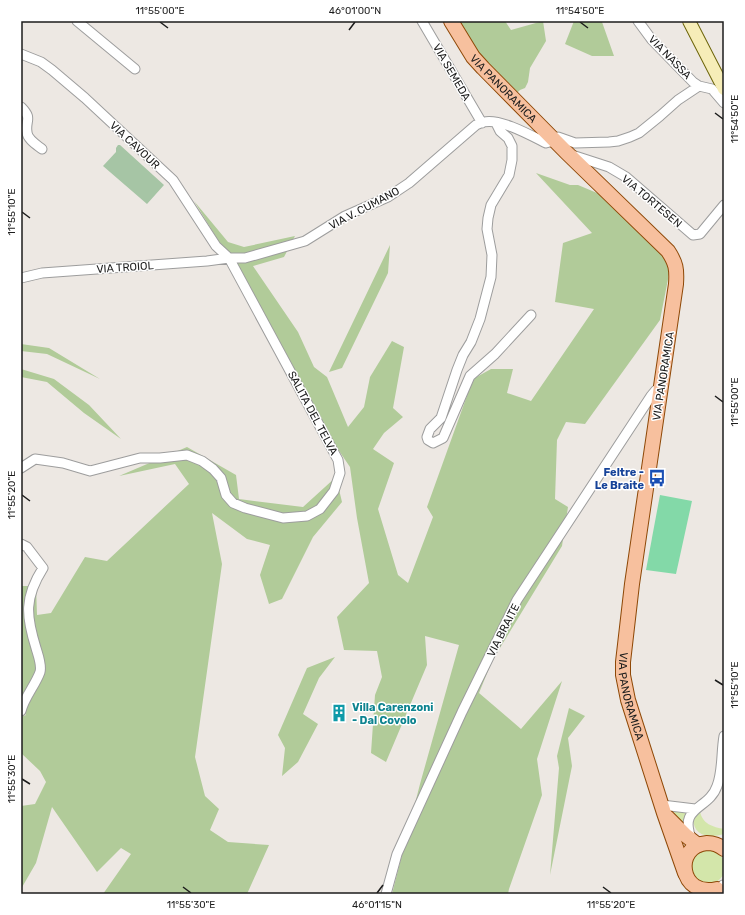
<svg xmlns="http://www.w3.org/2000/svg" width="745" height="915" font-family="Rubik,sans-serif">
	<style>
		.grass { fill: #d3e6aa }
		.forest { fill: #b1cb99 }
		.cemetery { fill: #a6c5a5 }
		.pitch { fill: #83d9a8 }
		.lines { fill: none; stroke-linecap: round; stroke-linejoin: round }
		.street-casing { stroke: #9d9d9d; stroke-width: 11 }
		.secondary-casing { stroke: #6d650a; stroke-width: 14 }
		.primary-casing { stroke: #8e4807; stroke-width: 16 }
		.street { stroke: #fff; stroke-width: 9 }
		.secondary { stroke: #f6edb8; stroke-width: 12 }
		.primary { stroke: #f7c09e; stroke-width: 14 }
		.ticks { fill: none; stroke: #1c1c1c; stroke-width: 1.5 }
		.labels { text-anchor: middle; stroke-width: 3; stroke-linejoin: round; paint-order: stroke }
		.street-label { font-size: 11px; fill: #1c1c1c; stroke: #fff }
		.transit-label { font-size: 11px; font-weight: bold; fill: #164399; stroke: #fff; text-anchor: end }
		.culture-label { font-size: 11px; font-weight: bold; fill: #0d838f; stroke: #fff; text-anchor: start }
		.neatline { fill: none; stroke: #1c1c1c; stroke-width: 1.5 }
		.ticks-label { font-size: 10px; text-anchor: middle; fill: #1c1c1c }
	</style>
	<rect width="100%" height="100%" fill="#ede8e3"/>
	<path class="grass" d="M675,810H692L688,828L680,822L674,813Z
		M700,811C702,824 713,827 724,829V834C710,838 694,837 693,819Z
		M691 867a17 17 0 1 1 34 0a17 17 0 1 1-34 0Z"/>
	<path class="forest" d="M456,21H505L511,30L543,21L546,41L530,68L528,82L525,88L520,90L516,94L480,56Z
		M574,21L602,22L614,56H592L565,44Z
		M536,173L570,185H578L597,193L599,192L644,237L661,252L671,264L660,320L585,424L566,422L557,440L555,499L568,507L562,546L492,661L479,693L521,729L562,681L537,759L542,795L509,889L508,894H392L420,784L459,645L425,636L427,665L386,762L371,753L375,695L382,677L377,651L344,650L337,617L369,583L357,518L350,467L333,442L275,333L194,201L228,242L244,247L295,236L284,257L253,266L298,332L314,367L327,377L348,427L364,407L370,377L392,341L404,347L393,408L403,417L384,433L373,449L394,463L378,509L398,575L408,583L433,517L427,507L473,379L491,369H513L507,393L531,401L594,309L555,302L563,243L592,233Z
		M390,245L388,273L342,368L329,372Z
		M21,344L49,348L100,379L47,354L21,351Z
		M21,369L54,379L89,405L121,439L84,413L47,382L21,377Z
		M187,447L236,475L239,499L303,507L336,477L342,502L313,537L282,599L269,604L260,575L270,545L247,539L212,513L222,564L195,757L205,796L219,809L210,830L228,842L269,845L247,894H103L131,854L121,848L97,872L52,807L36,863L21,889V806L35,804L46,782L40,771L21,753V717L26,715L21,706V586H36L37,615L51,613L85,557L107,561L189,484L175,464L119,476Z
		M335,657L319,678L303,714L318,724L298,762L282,776L285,748L278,735L307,668Z
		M569,708L585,716L568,738L572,766L550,875L559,768L557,756Z"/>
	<path class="cemetery" d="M118,145H120L164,185L147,204L103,166L116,152V148Z"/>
	<path class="pitch" d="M660,495L692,501L676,574L646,570Z"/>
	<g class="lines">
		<g class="street-casing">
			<path id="street" d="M77,21L135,69
				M422,21L482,123
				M638,21L652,40L693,82L699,86L712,89L724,103
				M21,54L41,62L52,70L85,98L173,180L216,246L229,258L338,460L340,473L334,491L320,509L307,516L283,518L245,508L233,503L226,495L221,478L213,469L202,461L187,455L160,458H140L90,471L63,463L35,459L21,468
				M21,107C33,119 25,120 27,132C27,139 37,145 42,149
				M496,123L500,131L508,138L512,146V160L509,175L491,205L488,218L487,229L492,255L491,277L480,319L471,342L463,355L457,370L441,418L430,429L427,437L428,440L433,443L443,438L470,376L495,354L531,315
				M572,155L609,167L626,177L693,235L700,234L724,205
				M21,278L42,273L207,261L229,258H245L305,241L345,216L388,197L409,183L476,125C479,124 482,122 484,122C500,118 532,136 546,143L554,141L558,137L575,143L609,142L618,141L630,137L639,133L660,116L678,100L699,86
				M21,544L27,547L43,568C24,598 26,616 36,648C38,655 42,665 40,672C36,684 24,698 21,711
				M662,805L695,809
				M692,840C677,806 709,810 717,786C723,771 721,753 724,736
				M723,885H724
				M386,894L397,854L462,712L517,600L651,396L656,390L661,388"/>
		</g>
		<g class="secondary-casing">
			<path id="secondary" d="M689,21L724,89"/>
		</g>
		<g class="primary-casing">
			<g id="primary">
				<path id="s1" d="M451,21L473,57L483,68L567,153L668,251C676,263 677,269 676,284L632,584L623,662V675L628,700L664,813L685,873"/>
				<path d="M667,817L685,835L698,845"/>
				<path d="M717,889C679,898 673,846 707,843C713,843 719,845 724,849"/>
			</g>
		</g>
		<use href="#street" class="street"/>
		<use href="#secondary" class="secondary"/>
		<use href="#primary" class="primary"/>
	</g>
	<path class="ticks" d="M160,22L168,28M580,22L588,28M349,30L355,22M715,113L723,119M22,212L30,218M715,396L723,402M22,495L30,501M715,680L723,685M22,779L30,784M183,887L191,893M603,887L611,893M377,893L383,885"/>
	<defs>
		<g id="bus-bare" transform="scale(1.38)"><path d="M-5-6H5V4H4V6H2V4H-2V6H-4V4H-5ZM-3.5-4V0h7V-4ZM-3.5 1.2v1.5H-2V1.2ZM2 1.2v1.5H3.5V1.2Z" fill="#1a4fb4" stroke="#fff" stroke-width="2.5" paint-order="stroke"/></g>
		<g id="building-bare" transform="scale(1.38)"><path d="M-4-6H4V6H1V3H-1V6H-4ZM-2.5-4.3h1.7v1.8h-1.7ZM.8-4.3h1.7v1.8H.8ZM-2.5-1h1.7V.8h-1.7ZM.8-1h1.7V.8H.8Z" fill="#0f9aa8" stroke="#fff" stroke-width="2.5" paint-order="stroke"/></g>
	</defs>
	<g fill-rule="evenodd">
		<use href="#bus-bare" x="657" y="478"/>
		<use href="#building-bare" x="339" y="713"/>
	</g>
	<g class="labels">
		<g class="street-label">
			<text transform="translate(670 57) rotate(46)" y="4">VIA NASSA</text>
			<text transform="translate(452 72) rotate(60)" y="4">VIA SEMEDA</text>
			<text dy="4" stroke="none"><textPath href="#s1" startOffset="86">VIA PANORAMICA</textPath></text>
			<text transform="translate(135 145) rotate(43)" y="4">VIA CAVOUR</text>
			<text transform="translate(652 201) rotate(40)" y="4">VIA TORTESEN</text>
			<text transform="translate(364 208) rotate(-28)" y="4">VIA V. CUMANO</text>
			<text transform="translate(125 267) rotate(-4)" y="4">VIA TROIOL</text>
			<text transform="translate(663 376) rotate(-81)" y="4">VIA PANORAMICA</text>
			<text transform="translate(313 413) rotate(62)" y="4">SALITA DEL TELVA</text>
			<text transform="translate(503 630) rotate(-63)" y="4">VIA BRAITE</text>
			<text dy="4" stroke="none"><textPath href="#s1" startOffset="769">VIA PANORAMICA</textPath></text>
		</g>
		<g class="transit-label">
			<text x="644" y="476">Feltre -<tspan x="644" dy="13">Le Braite</tspan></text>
		</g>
		<g class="culture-label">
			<text x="352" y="711">Villa Carenzoni<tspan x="352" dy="13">- Dal Covolo</tspan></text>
		</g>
	</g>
	<rect width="745" height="915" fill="none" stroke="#ffffff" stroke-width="44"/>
	<rect x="22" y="22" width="701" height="871" class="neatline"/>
	<g class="ticks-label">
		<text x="160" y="14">11°55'00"E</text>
		<text x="355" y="14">46°01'00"N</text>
		<text x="580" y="14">11°54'50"E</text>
		<text transform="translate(734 119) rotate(-90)" y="4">11°54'50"E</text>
		<text transform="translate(11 212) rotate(-90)" y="4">11°55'10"E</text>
		<text transform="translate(734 402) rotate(-90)" y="4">11°55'00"E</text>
		<text transform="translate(11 495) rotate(-90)" y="4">11°55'20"E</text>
		<text transform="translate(734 685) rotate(-90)" y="4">11°55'10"E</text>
		<text transform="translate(11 779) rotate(-90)" y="4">11°55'30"E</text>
		<text x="191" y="908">11°55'30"E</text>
		<text x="377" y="908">46°01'15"N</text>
		<text x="611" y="908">11°55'20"E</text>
	</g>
</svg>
